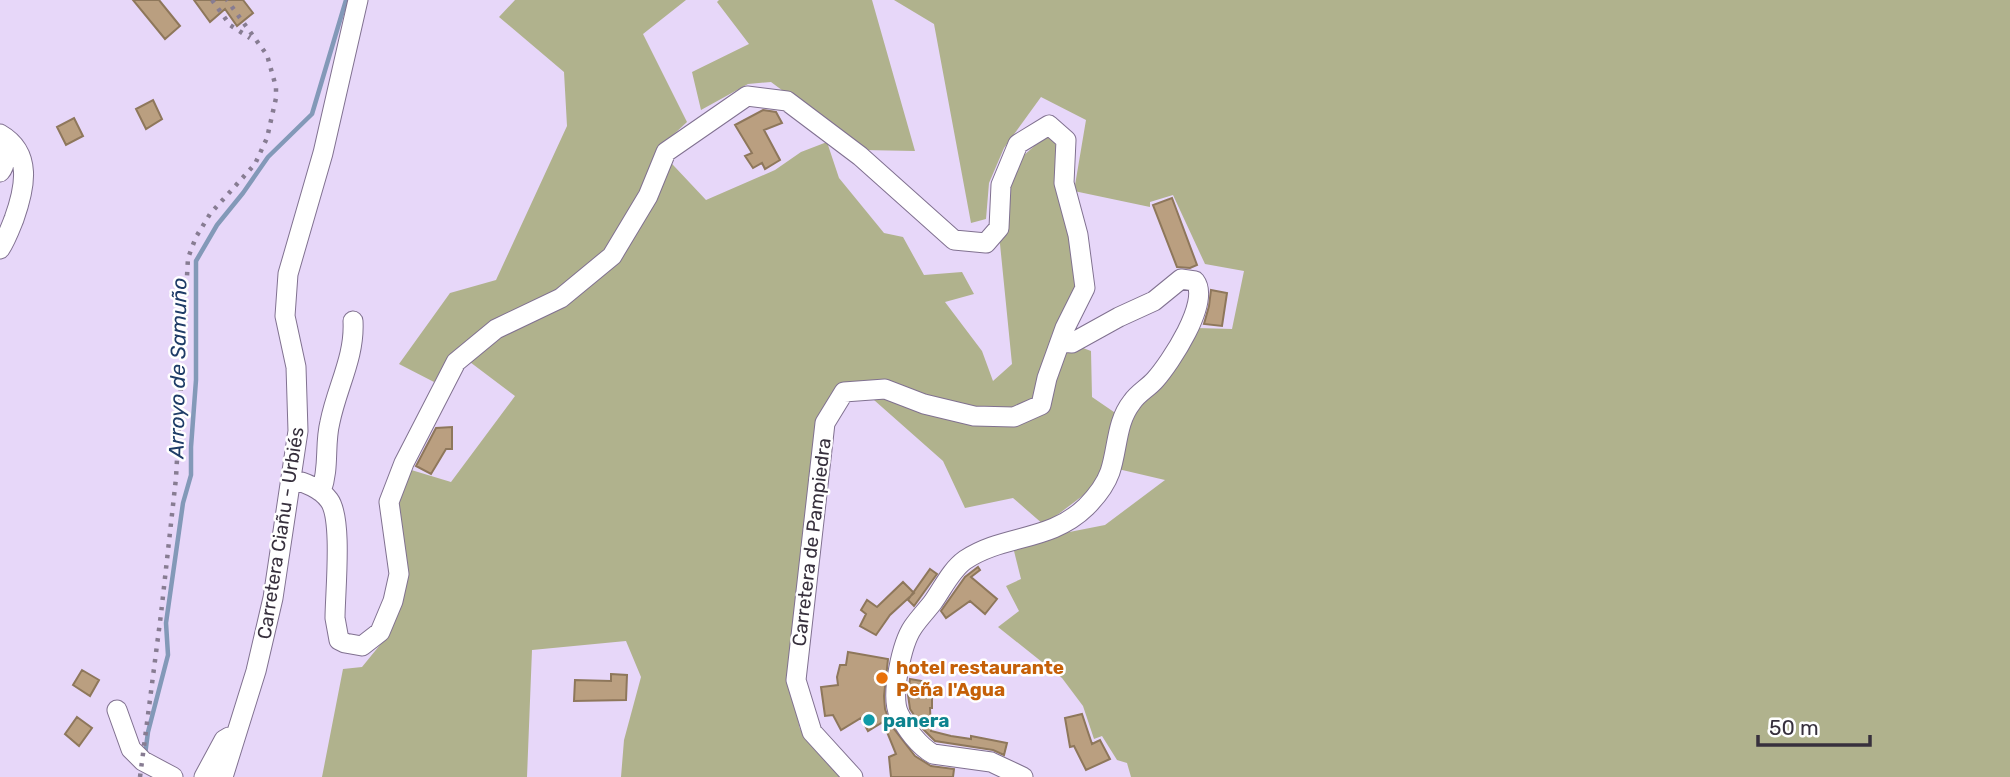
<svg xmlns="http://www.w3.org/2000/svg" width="2010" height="777" font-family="Rubik,sans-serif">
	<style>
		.green { fill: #b0b28d }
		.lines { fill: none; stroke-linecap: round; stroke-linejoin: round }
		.stream { stroke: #8399b8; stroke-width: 4.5 }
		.building { fill: #ba9f80; stroke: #8e775b; stroke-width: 2 }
		.minor-casing { stroke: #807190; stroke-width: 21 }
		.minor { stroke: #fff; stroke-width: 19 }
		.rail { stroke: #877c92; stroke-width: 4.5; stroke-dasharray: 3.5 7; stroke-linecap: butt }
		.food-dot { fill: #e8710a; stroke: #fff; stroke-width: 2.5 }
		.culture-dot { fill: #0f9aa8; stroke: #fff; stroke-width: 2.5 }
		.labels { text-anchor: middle; stroke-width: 5; stroke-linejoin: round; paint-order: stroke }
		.street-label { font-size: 19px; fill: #37303d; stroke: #fff }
		.food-label { font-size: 19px; font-weight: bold; fill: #c56008; stroke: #fff; text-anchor: start }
		.culture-label { font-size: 19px; font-weight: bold; fill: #0d838f; stroke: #fff; text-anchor: start }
		.water-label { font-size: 21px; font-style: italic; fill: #1e3c67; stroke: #fff }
	</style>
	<rect width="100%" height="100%" fill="#e7d7f9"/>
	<path class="green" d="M515,0H686L643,34L687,122L658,149L706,200L775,170L801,152L827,142L839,178L884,233L903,237L924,275L962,272L974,294L945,302L982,351L993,381L1012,364L1000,244L994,204L1023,156L1048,134L1059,143L1079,287L1051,336L1091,351L1092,397L1130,423L1140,400L1197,328L1232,329L1244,271L1205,264L1173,195L1150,202V207L1074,191L1086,120L1041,97L1004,148L989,183L986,219L971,223L934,24L894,0H2010V777H1131L1127,763L1117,760L1102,736L1094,739L1083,706L1062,678L998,627L1019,611L1006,586L1021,579L1013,547L1049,536L1105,525L1165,480L1118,469L1044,525L1013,498L965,508L943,461L874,400L889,381L864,380L840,388L806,535L794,615L789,680L800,729L845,777H621L624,740L641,677L626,641L532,650L527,777H322L343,669L362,667L384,640L397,502L408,469L451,482L515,396L458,353L434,382L399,364L450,293L496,280L567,126L564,72L499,17Z
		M719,0H872L915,151L863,150L771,82L748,84L701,110L692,72L749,44L717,2Z"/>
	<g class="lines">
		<path class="stream" d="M145,755L148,732L168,655L166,623L183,503L191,475V447L196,380V261L217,225L243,193L268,157L312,114L346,0"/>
	</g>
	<path class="building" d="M133,0H159L180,26L165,39Z
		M194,0H243L253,13L237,26L225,9L210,22Z
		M153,100L162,119L146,129L136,109Z
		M763,110L776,112L782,123L764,130L780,160L765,169L762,163L753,168L745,156L752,153L735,125Z
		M74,118L83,136L66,145L57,127Z
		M1172,198L1197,265L1190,268L1177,267L1153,205Z
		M1211,290L1227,293L1222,326L1204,324L1209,306Z
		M452,427V449H446L431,474L416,466L436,428Z
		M978,567L980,570L971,577L997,599L985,614L970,601L946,618L941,611L965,577Z
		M930,569L937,574L914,606L908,600Z
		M903,582L914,593L890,615L876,635L860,626L866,614L861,610L867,600L877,607Z
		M848,652L888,659L884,696L885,709L891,725L915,756L931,766L954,769L953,777H891L889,757L896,754L883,722L868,731L861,718L841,730L833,715L825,716L821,687L838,685L837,677L840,665H846Z
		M82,670L99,680L90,696L73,685Z
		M611,674L627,675L626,700L574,701L575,680L611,681Z
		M910,679L922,681L919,696L932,697V708H930L931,731L951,736L971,739V736L1007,743L1004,755L993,750L935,741L923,729L910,709L908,695Z
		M1082,714L1092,744L1100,740L1110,759L1086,770L1074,746L1070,747L1065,718Z
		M77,717L92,728L79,746L65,734Z"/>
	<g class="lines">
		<g class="minor-casing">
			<path id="minor" d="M0,134C33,153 25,188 14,219C10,229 6,240 0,249
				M0,144C7,152 6,165 0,172
				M292,480C305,482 321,489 329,500C343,518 335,593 335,618L339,640L345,643L362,646L380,632L393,601L399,574L389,502L404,463L456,362L496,329L561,298L612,256L648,196L666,152L747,96L787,101L860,156L954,240L986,243L999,228L1001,185L1018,144L1049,125L1066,140L1064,183L1078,235L1085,288L1065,328L1047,378L1041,405L1014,417L974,416L924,404L885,389L844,392L825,423L796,680L812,732L853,777
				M321,492C330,466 324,446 330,422C337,387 355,357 353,321
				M117,710L131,749L143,761L173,777
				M204,777L224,740L229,737
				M223,777L256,671L273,598L298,431L296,367L285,316L288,274L323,153L358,0
				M1023,777L991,762L933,754C919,746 906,729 899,714C890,696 902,643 913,627C919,618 927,610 933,602C943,588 951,570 965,560C1004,534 1050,542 1086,507C1096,497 1105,486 1110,472C1118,448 1116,422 1132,402C1138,393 1148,388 1155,380C1170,363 1211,302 1195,281L1181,279L1154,301L1119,317L1072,343L1060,342"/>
		</g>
		<use href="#minor" class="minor"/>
		<path class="rail" d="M212,0L230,25L250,38
			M140,777L161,614L176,478L188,258L196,237L210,214L255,164L267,138L276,98V87L267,55L227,0"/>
	</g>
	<circle class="food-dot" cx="882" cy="678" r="7"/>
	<circle class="culture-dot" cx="869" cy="720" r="7"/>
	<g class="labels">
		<g class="street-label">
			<text transform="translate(280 533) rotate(-81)" y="7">Carretera Ciañu - Urbiés</text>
			<text transform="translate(811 542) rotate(-83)" y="7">Carretera de Pampiedra</text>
		</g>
		<g class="food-label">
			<text x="896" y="674">hotel restaurante<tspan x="896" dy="22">Peña l'Agua</tspan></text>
		</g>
		<g class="culture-label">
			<text x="883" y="727">panera</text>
		</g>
		<g class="water-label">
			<text transform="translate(178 368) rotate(-89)" y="7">Arroyo de Samuño</text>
		</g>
	</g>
	<path d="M1758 735v10h112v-10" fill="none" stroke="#37303d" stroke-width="3.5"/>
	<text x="1769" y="735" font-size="21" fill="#37303d" stroke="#ffffff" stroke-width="5" paint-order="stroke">50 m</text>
</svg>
